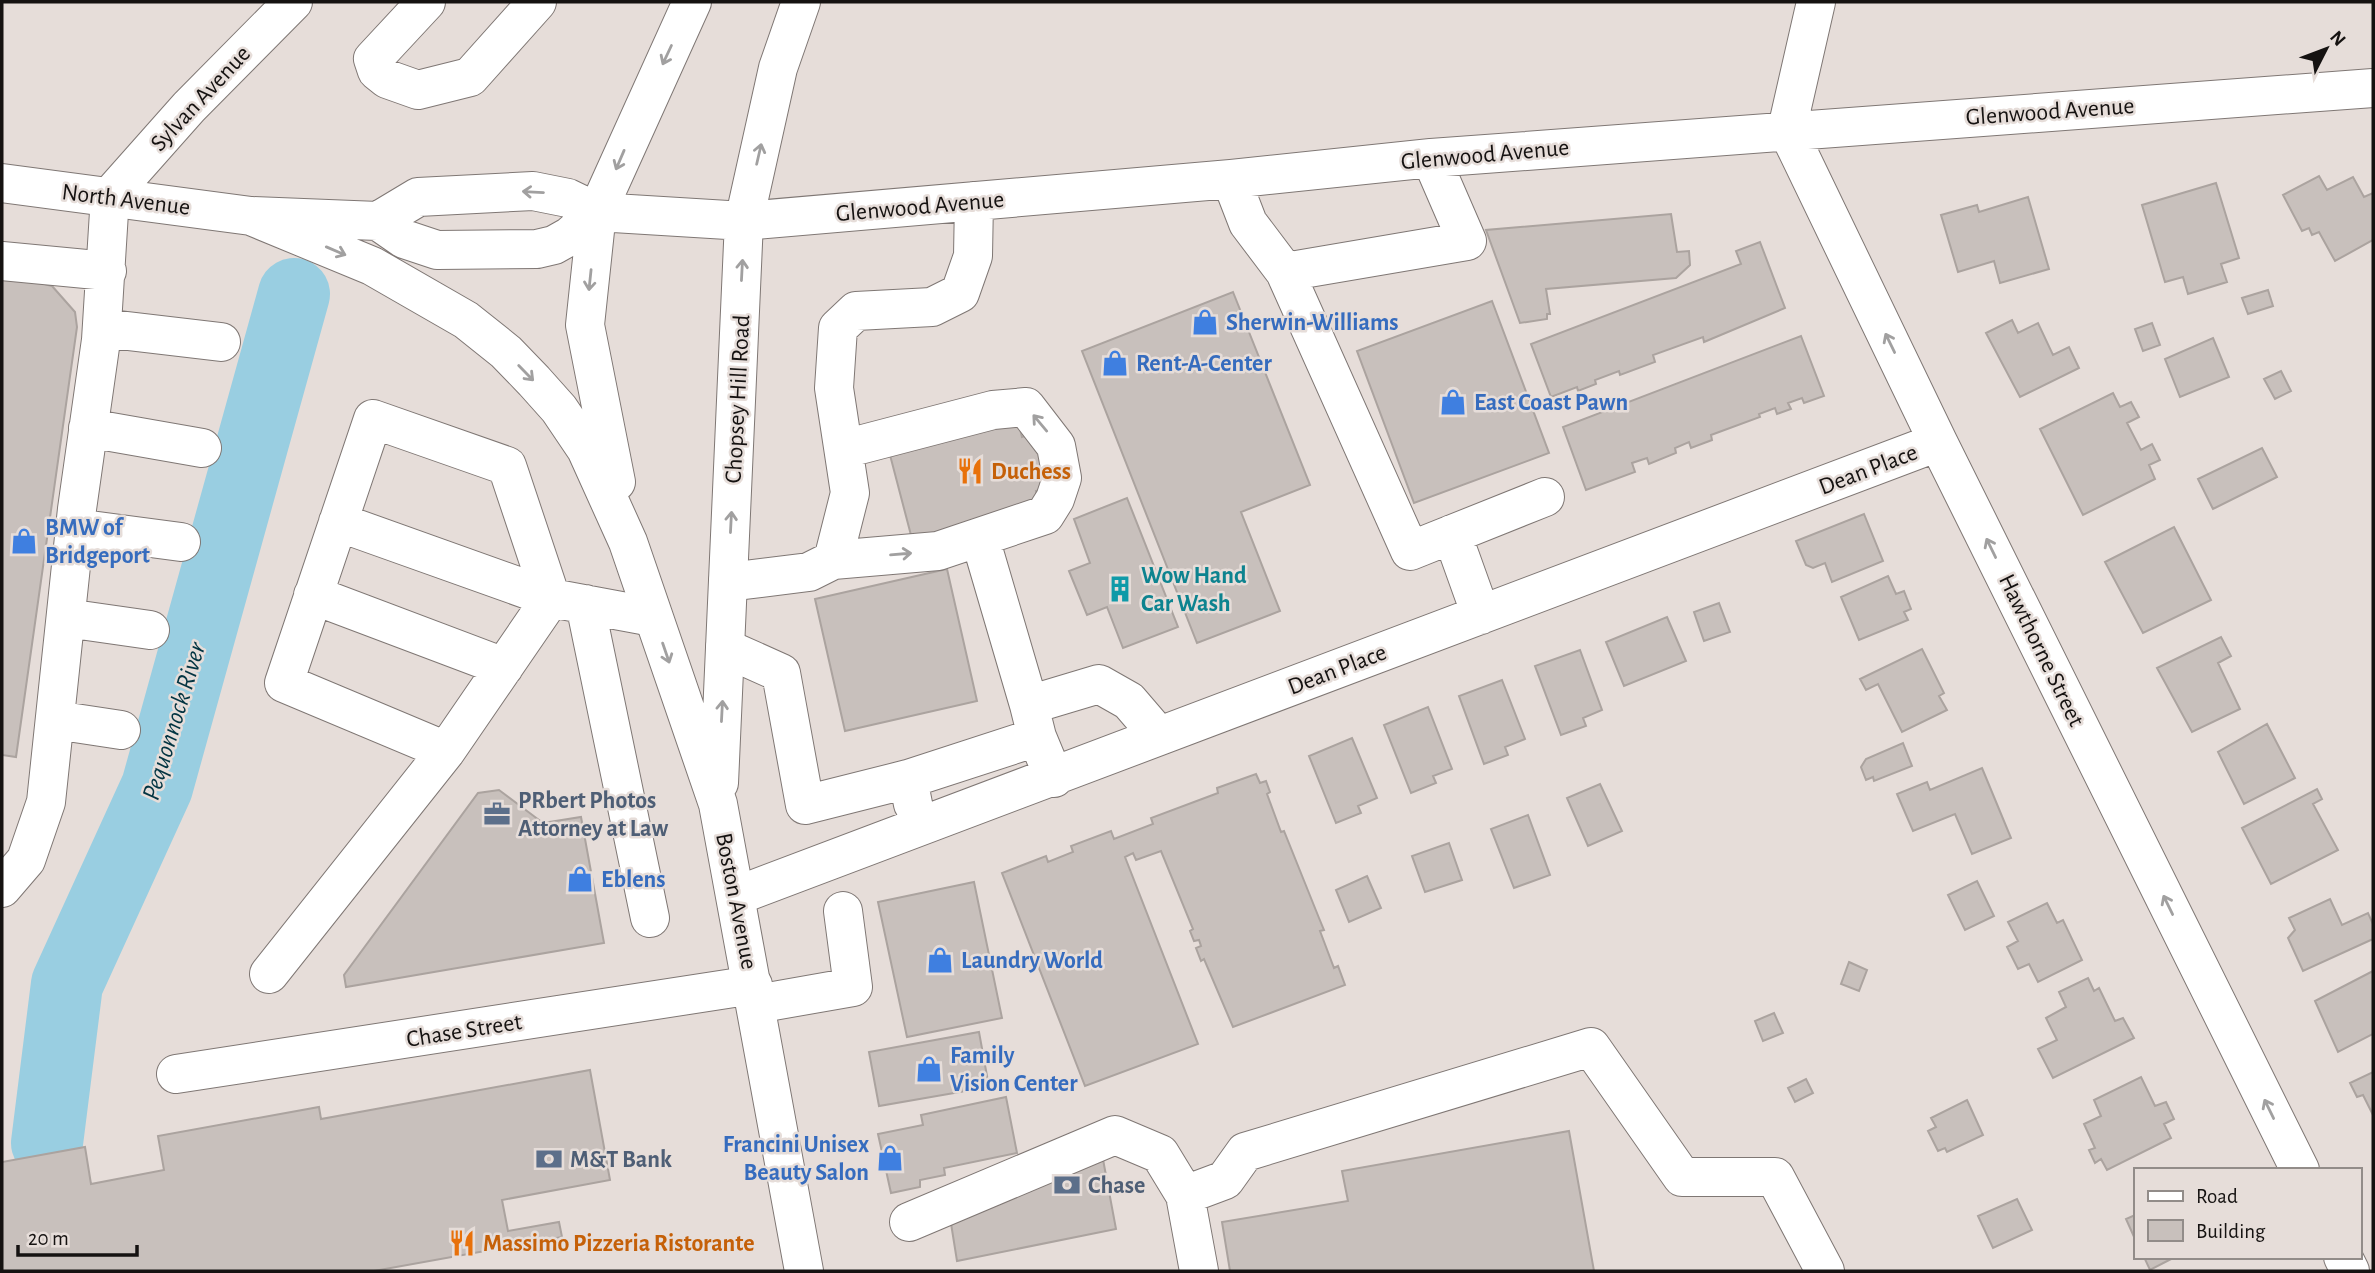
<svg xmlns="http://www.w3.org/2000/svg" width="2375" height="1273" font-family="'Alegreya Sans',sans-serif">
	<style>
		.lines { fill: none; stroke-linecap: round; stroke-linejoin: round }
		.river { stroke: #99cee1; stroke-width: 72 }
		.building { fill: #c8c0bc; stroke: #aba39f; stroke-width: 2 }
		.minor-casing { stroke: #7f7774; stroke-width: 40 }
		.major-casing { stroke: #7f7774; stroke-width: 40 }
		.minor { stroke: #fff; stroke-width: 38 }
		.major { stroke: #fff; stroke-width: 38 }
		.oneway { stroke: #a1a0a0 }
		.labels { text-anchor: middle; stroke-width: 5; stroke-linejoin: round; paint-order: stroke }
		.street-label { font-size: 24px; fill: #151211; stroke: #e6ddd9 }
		.shop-label { font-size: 24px; font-weight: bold; fill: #366cbe; stroke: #e6ddd9; text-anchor: start }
		.food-label { font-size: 24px; font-weight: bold; fill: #c56008; stroke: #e6ddd9; text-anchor: start }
		.culture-label { font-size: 24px; font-weight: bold; fill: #0d838f; stroke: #e6ddd9; text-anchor: start }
		.service-label { font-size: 24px; font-weight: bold; fill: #4e5e75; stroke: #e6ddd9; text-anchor: start }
		.water-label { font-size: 26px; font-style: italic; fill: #023442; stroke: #e6ddd9 }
	</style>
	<rect width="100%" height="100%" fill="#e6ddd9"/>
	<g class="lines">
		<path class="river" d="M47,1143L67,984L157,787L294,294"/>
	</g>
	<path class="building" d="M2319,176L2327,190L2353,177L2364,197L2373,193V240L2335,261L2319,232L2312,235L2309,228L2302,231L2283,195Z
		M2216,183L2239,258L2221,264L2227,282L2188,294L2183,277L2165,282L2142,205Z
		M2028,197L2049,269L2000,283L1994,261L1958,272L1941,215L1977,205L1979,212Z
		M1671,214L1677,252L1689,251L1690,265L1676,278L1546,289L1550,314H1547V319L1520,323L1486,230Z
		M1760,242L1785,308L1704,342L1703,337L1653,355L1655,362L1620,375L1619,371L1595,380L1596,384L1578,391L1577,387L1551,397L1531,344L1741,264L1736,251Z
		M2,273L52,286L75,312L77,327L16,757L2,755Z
		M2268,290L2273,306L2248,314L2242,298Z
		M1233,292L1310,485L1241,512L1280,611L1197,643L1082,351Z
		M1492,301L1549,453L1414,503L1357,351Z
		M2012,320L2018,333L2038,323L2053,355L2069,347L2079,368L2020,397L1986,333Z
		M2152,323L2160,345L2143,351L2135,329Z
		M1801,336L1824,396L1804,403L1802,398L1788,403L1791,409L1777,414L1775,408L1759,414L1760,417L1711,435L1712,440L1691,448L1689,442L1675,448L1676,453L1649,464L1647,458L1632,463L1635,472L1586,490L1563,427Z
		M2213,338L2229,377L2180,397L2165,359Z
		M2281,371L2291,391L2275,399L2264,379Z
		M2113,393L2120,407L2131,402L2139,417L2127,423L2141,450L2152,444L2160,460L2149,465L2155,479L2083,515L2040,429Z
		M1018,421L1022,437L1034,433L1051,487L1036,491L1039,506L912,539L890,455Z
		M2262,448L2277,477L2213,509L2198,479Z
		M1127,498L1178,627L1123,648L1107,607L1087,615L1069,571L1090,563L1074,519Z
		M1864,514L1883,561L1832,582L1825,563L1813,568L1806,565L1796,541Z
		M2174,527L2211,600L2143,633L2105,562Z
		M947,569L977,701L845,731L815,599Z
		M1888,576L1896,594L1904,591L1911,609L1904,612L1908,620L1859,640L1841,597Z
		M1719,603L1730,632L1704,641L1694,612Z
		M1667,617L1686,661L1624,686L1606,642Z
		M2221,637L2231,656L2218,663L2240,709L2192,732L2157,668Z
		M1922,649L1944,693L1939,696L1947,710L1902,732L1878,684L1866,690L1860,679Z
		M1580,650L1602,710L1583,718L1586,726L1561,735L1535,666Z
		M1502,680L1525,739L1505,747L1508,755L1484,764L1459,696Z
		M1428,707L1452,769L1433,776L1436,783L1411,793L1384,725Z
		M2267,724L2295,778L2244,804L2218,752Z
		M1352,738L1377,798L1358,806L1361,813L1336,823L1309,756Z
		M1903,743L1912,766L1874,781L1873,777L1866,780L1861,767L1866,759Z
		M1982,768L2011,838L1972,854L1955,814L1913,831L1897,794L1927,782L1930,790Z
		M1256,774L1260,783L1266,781L1270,792L1267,794L1281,832L1284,831L1319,918L1324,930L1320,931L1334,968L1338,966L1345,985L1233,1027L1204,959L1201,961L1196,948L1201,946L1199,940L1194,941L1190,931L1193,929L1161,851L1136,860L1133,853L1125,857L1198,1044L1085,1086L1002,873L1046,856L1048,862L1073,852L1071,846L1111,831L1114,839L1153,824L1151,818L1218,793L1217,788Z
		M1600,784L1622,831L1588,846L1567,798Z
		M2317,789L2322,799L2313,804L2338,850L2271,884L2242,828Z
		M499,790L543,823L581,817L604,943L346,987L344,975L478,793Z
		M1528,815L1550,875L1514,888L1491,829Z
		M1449,843L1462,880L1425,892L1412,856Z
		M1367,876L1381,908L1349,922L1336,890Z
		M1977,881L1994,916L1965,930L1948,895Z
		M974,882L1002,1018L907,1037L878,902Z
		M2330,899L2342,925L2368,913L2373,924V939L2303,971L2288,938L2295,930L2289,918Z
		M2047,903L2057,923L2063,920L2082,960L2038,982L2029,964L2018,969L2007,947L2018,941L2008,922Z
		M1849,962L1867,970L1859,991L1841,984Z
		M2373,971V1034L2338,1052L2315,1001Z
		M2088,978L2094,991L2099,988L2115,1021L2123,1018L2134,1038L2053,1078L2038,1049L2057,1040L2046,1018L2066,1007L2059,992Z
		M1774,1013L1783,1033L1763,1041L1755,1021Z
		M979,1032L989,1087L879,1106L869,1052Z
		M590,1070L610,1180L502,1200L508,1231L559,1222L562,1237L374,1271H2V1162L85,1147L91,1184L164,1170L158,1136L319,1107L321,1119Z
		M2373,1072V1115L2363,1095L2357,1097L2350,1083Z
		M2141,1077L2155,1106L2166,1102L2174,1119L2164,1124L2171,1138L2107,1170L2101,1159L2095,1163L2089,1150L2095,1148L2084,1124L2101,1116L2094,1100Z
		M1806,1079L1813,1093L1795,1102L1788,1088Z
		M1006,1097L1017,1153L944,1168L945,1175L920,1180V1187L891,1193L878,1134L923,1125L921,1115Z
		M1967,1100L1983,1135L1947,1152L1945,1148L1938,1151L1928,1131L1936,1127L1931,1118Z
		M1569,1131L1594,1271H1230L1222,1222L1348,1201L1342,1171Z
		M1102,1154L1116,1229L957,1261L950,1217Z
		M2017,1199L2032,1230L1993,1248L1978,1216Z
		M2135,1215V1239L2126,1219Z
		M2144,1257H2175L2150,1270Z"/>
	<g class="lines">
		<g class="minor-casing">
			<path id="minor" d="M426,2L373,59L377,71L387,79L418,90L470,77L537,2
				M1787,129L1938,442L2300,1170
				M1787,129L1816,2
				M1231,179L1248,223L1285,272L1467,241L1431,158
				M744,221L1231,179L1431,158L2373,88
				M2,261L107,271
				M1285,272L1410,551L1545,497
				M102,328L221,342
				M88,428L202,448
				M338,522L551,598L446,751L284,683C313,595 343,507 373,419L507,466L551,598L653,617
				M75,528L181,542
				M1452,534L1481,615
				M980,538L1029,705
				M833,560L938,551L1045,515L1055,499L1062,478L1056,446L1026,407L993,410L844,449
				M728,582L809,572L833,560L850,493L834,388L838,328L856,311L932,307L960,293L973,256L974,201
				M313,595L504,667
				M585,604L650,918
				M66,618L150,630
				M725,648L781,673L805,805L908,779
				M55,720L121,730
				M1054,778L1037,737L1029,705L1099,684L1129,701L1159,736
				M913,804L908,779L1037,737
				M2,888L26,860L46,802L77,509L101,340L110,196L189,107L293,2
				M736,896L1938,442
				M269,974L446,751
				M756,1004L853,987L843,911
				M176,1074L753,985
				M1185,1195L1225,1180L1245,1152L1591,1047L1682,1177H1775L1825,1271
				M909,1222L1115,1135L1160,1154L1185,1195L1199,1271
				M2343,1257L2350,1271"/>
		</g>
		<g class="major-casing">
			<path id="major" d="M2,183L251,216L378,221L404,239L437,250L537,249L554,245L570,236L597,212
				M251,216L372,266L466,320L506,352L534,381L559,409L586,449L628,542L718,804L804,1271
				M378,221L418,197L533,191L568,198L597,212L744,221
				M616,482L585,325L597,212L692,2
				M719,783L744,221L778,68L801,2"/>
		</g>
		<use href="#minor" class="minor"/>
		<use href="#major" class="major"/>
	</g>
	<defs><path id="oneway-shaft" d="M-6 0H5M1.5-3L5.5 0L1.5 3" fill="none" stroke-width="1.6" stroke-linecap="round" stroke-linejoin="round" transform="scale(1.75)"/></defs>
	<g class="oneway">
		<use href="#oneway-shaft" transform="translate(667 55) rotate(115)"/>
		<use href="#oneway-shaft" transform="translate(759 154) rotate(-77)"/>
		<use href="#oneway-shaft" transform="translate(620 160) rotate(113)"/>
		<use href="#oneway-shaft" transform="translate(533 192) rotate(-177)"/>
		<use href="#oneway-shaft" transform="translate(336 251) rotate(23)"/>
		<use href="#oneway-shaft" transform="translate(742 270) rotate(-87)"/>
		<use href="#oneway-shaft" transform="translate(590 280) rotate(96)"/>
		<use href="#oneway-shaft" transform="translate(1890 343) rotate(-116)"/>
		<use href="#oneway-shaft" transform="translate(526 373) rotate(46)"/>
		<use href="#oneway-shaft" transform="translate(1040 423) rotate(-130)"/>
		<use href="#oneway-shaft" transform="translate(731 522) rotate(-87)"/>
		<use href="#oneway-shaft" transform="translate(1991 548) rotate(-116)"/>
		<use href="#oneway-shaft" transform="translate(901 554) rotate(-5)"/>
		<use href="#oneway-shaft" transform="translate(666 653) rotate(71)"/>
		<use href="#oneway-shaft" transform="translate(722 711) rotate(-87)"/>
		<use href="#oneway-shaft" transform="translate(2168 905) rotate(-116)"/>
		<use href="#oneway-shaft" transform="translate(2269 1109) rotate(-116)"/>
	</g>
	<defs>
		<g id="shop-bare" transform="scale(2.1)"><path d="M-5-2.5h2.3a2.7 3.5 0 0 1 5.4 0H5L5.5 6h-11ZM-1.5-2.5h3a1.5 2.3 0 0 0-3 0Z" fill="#3f7fe0" stroke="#e6ddd9" stroke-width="2.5" paint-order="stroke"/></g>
		<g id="restaurant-bare" transform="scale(2.1)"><path d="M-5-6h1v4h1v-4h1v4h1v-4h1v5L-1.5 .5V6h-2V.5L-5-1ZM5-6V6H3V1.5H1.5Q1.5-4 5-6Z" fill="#e8710a" stroke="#e6ddd9" stroke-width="2.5" paint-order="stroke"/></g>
		<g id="building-bare" transform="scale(2.1)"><path d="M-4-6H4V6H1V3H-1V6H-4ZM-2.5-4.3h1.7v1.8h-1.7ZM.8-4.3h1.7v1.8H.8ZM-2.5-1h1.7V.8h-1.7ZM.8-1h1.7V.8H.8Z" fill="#0f9aa8" stroke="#e6ddd9" stroke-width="2.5" paint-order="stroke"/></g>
		<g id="office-bare" transform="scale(2.1)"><path d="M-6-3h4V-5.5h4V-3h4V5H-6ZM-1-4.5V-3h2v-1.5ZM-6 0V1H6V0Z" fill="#5c6f8a" stroke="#e6ddd9" stroke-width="2.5" paint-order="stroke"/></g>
		<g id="bank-bare" transform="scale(2.1)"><path d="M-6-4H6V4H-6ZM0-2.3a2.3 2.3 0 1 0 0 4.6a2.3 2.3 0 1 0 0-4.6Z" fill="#5c6f8a" stroke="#e6ddd9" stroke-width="2.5" paint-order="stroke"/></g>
	</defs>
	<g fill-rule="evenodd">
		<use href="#shop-bare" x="1205" y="322"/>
		<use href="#shop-bare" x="1115" y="363"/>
		<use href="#shop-bare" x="1453" y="402"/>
		<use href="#restaurant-bare" x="970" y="471"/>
		<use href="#shop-bare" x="24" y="541"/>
		<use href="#building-bare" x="1120" y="589"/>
		<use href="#office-bare" x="497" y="814"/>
		<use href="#shop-bare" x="580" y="879"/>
		<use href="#shop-bare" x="940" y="960"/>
		<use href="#shop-bare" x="929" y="1069"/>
		<use href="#shop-bare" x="890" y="1158"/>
		<use href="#bank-bare" x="549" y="1159"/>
		<use href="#bank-bare" x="1067" y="1185"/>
		<use href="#restaurant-bare" x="462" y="1243"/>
	</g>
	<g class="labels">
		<g class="street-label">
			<text transform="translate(200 98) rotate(-47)" y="8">Sylvan Avenue</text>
			<text transform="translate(2050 111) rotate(-4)" y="8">Glenwood Avenue</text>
			<text transform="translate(1485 154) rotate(-5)" y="8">Glenwood Avenue</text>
			<text transform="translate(126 199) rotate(7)" y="8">North Avenue</text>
			<text transform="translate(920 206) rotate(-5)" y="8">Glenwood Avenue</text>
			<text transform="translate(737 399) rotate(-87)" y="8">Chopsey Hill Road</text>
			<text transform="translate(1868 469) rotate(-21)" y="8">Dean Place</text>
			<text transform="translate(2042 650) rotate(64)" y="8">Hawthorne Street</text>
			<text transform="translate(1337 669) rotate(-21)" y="8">Dean Place</text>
			<text transform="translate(737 901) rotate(79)" y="8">Boston Avenue</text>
			<text transform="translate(464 1030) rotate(-9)" y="8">Chase Street</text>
		</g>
		<g class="shop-label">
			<text x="1226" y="330">Sherwin-Williams</text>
			<text x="1136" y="371">Rent-A-Center</text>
			<text x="1474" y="410">East Coast Pawn</text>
			<text x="45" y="535">BMW of<tspan x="45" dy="28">Bridgeport</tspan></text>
			<text x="601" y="887">Eblens</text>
			<text x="961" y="968">Laundry World</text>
			<text x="950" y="1063">Family<tspan x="950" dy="28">Vision Center</tspan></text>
			<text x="869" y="1152" text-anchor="end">Francini Unisex<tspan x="869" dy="28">Beauty Salon</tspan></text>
		</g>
		<g class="food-label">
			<text x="991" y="479">Duchess</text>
			<text x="483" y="1251">Massimo Pizzeria Ristorante</text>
		</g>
		<g class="culture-label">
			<text x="1141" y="583">Wow Hand<tspan x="1141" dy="28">Car Wash</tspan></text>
		</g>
		<g class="service-label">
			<text x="518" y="808">PRbert Photos<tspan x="518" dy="28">Attorney at Law</tspan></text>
			<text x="570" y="1167">M&amp;T Bank</text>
			<text x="1088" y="1193">Chase</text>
		</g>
		<g class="water-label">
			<text transform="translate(173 721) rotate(-73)" y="9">Pequonnock River</text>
		</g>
	</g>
	<rect width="2375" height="1273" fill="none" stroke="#151211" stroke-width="7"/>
	<rect x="2134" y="1168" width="228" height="91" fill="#e6ddd9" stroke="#928c89" stroke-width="2"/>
	<rect x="2148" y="1191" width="35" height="10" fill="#ffffff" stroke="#928c89" stroke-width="2"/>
	<text x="2196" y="1203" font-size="21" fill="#151211">Road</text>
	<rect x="2148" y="1220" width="35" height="21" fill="#c8c0bc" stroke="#928c89" stroke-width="2"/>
	<text x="2196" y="1238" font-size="21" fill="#151211">Building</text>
	<g transform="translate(2326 49) rotate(48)" stroke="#e6ddd9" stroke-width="5" paint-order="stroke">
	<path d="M0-5L12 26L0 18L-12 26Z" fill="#151211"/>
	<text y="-10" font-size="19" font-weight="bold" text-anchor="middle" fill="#151211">N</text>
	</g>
	<path d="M18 1245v10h119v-10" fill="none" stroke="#151211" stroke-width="3.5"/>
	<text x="28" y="1245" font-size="21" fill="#151211" stroke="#e6ddd9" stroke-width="5" paint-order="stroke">20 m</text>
</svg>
